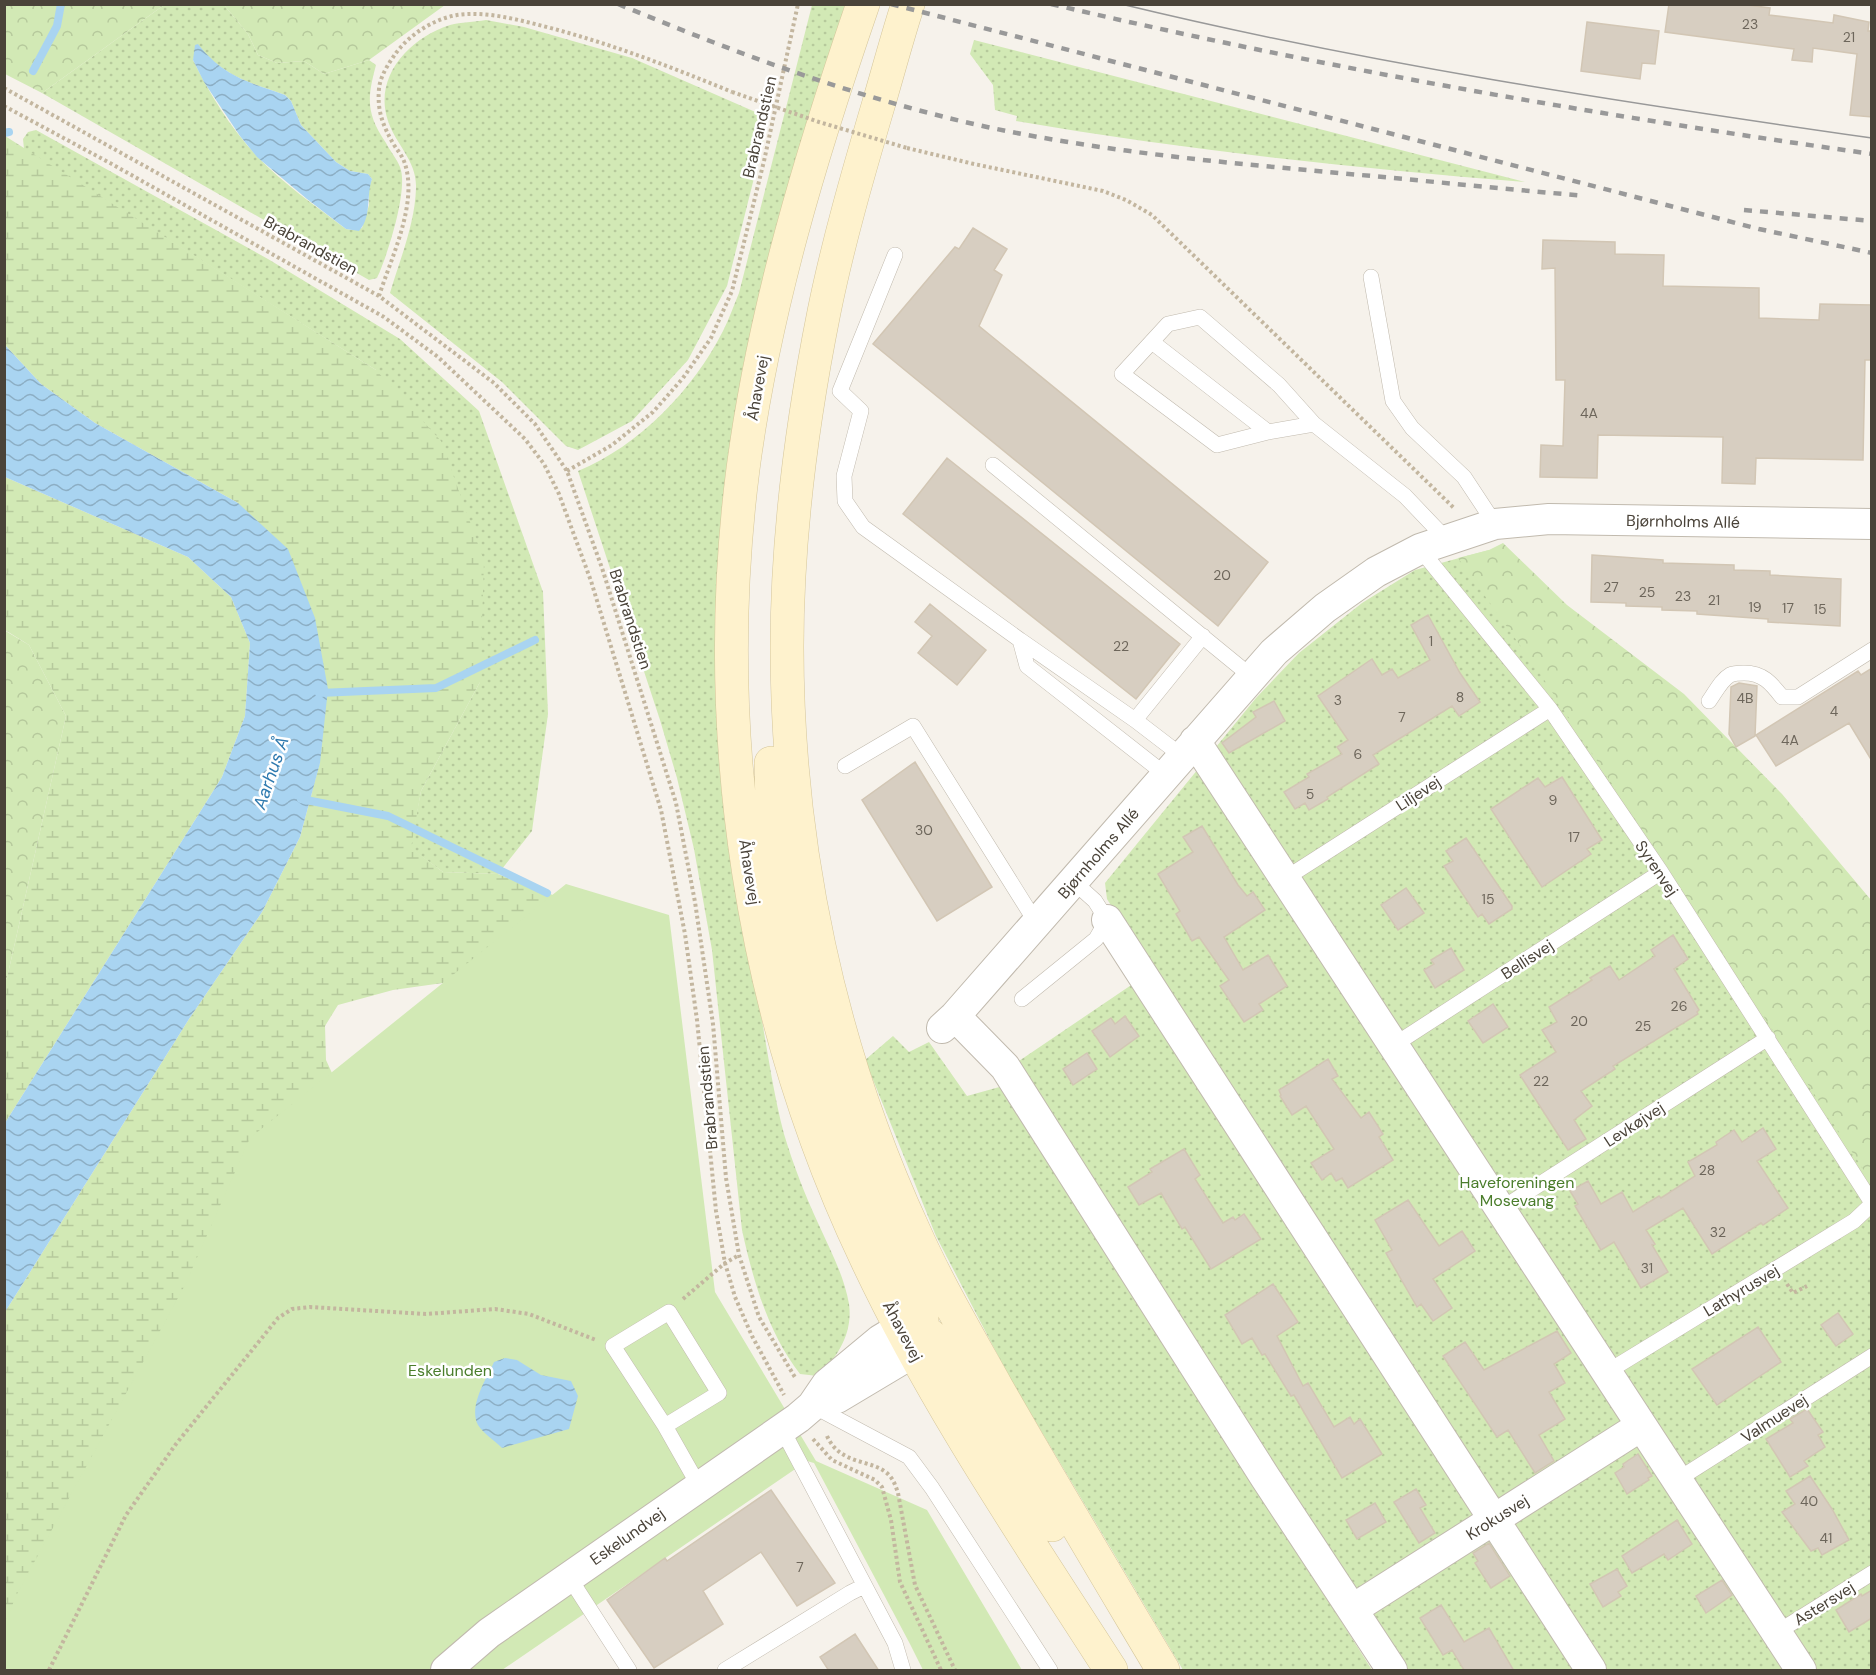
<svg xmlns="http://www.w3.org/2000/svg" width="1876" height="1675" font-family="'DM Sans',sans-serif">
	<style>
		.grass { fill: url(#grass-dots); fill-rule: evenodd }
		.forest { fill: url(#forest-crowns) }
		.wetland { fill: url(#wetland-marsh) }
		.park { fill: #d2e9b5 }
		.water { fill: url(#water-waves) }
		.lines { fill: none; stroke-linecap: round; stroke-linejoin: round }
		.stream { stroke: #a9d4f1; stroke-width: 8 }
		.building { fill: #d7cec1; stroke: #d2c6b4; stroke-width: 1.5 }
		.service-casing { stroke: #c1baae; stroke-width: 16 }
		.minor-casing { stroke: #c1baae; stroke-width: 32 }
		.secondary-casing { stroke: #d5c69b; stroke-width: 34 }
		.path { stroke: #c3b69f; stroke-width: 4; stroke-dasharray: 3 3; stroke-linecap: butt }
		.service { stroke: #fff; stroke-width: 15 }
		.minor { stroke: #fff; stroke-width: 30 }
		.secondary { stroke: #fef2cd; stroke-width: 33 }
		.tram { stroke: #999; stroke-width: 1.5 }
		.rail { stroke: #999; stroke-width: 4.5; stroke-dasharray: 8 8; stroke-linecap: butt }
		.path-bridge { stroke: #c3b69f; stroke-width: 4; stroke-dasharray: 3 3; stroke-linecap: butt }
		.labels { text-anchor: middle; stroke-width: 5; stroke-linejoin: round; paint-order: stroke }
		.number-label { font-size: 14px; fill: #6d665b }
		.street-label { font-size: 16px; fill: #4a4339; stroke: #fff }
		.park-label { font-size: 16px; fill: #4a7d2b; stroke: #fff }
		.water-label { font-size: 18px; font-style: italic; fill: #2f7aaf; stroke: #fff }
	</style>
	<defs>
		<pattern id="grass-dots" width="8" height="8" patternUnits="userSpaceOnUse" patternTransform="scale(1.5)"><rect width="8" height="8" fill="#d2e9b5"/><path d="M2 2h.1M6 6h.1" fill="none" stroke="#b6c99c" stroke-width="1.8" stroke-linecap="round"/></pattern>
		<pattern id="forest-crowns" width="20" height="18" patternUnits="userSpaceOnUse" patternTransform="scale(1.5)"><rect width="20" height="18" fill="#d2e9b5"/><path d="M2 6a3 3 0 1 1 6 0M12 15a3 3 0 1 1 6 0" fill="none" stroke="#b6c99c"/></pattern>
		<pattern id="wetland-marsh" width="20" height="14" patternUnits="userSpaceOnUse" patternTransform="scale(1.5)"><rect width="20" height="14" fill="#d2e9b5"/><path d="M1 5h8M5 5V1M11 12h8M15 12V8" fill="none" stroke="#b6c99c"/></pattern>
		<pattern id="water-waves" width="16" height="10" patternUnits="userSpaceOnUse" patternTransform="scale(1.5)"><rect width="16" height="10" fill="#a9d4f1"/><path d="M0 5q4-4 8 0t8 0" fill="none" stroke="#8caec4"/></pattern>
	</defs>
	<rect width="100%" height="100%" fill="#f6f2eb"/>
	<path class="grass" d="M164,5H224L248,34L258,55L277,63L304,61L324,74L369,60L376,65C367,99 366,113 386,143C390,151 397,159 400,167C409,189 387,257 377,278L369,280L42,93ZM198,45C223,76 248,82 285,95L291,101L301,125L336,162L350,171L368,174L372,179L369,187V205L362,228L353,230L346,229C316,206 283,184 257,156C231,129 209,93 193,60Z
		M812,5H845L779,219L755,314L727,825C732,885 747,945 759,1004C767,1047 773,1092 784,1134C793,1164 805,1195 818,1223C830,1250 844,1275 849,1304C853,1333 838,1357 818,1376L800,1374C768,1333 753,1280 742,1230L712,950L694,849L677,778L660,720L578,471C639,446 693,390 723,331C729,319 734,305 739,293Z
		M486,20L524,27L632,58L769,118L727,286L688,360L632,421L578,450L566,446L502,382L390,293C400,259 415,224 416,188C417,161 396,145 388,121C373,77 409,38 450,25C461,22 474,22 486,20Z
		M974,40L1525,182C1355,168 1184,150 1016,121L1017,116L995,110L993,85L970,54Z
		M36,130L268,259L400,339L479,411L543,592L548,714L532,831L498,874L443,872L410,848L421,791L480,682L312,792L320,763L376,370L24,149L23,139L28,132Z
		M1489,550L1871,1086V1670H1405L1259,1439L1016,1063L1152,971L1107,899L1105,883L1256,698L1299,653L1362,603L1415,570Z
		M893,1036L909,1052L929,1042L967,1096L1003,1086L1372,1670H1183L1008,1375L936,1236L865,1060Z"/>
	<path class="forest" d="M4,5L5,4L164,5L42,93L5,74Z
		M224,5H445L369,60L324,74L304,61L277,63L258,55L248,34Z
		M1503,543L1567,605L1684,694L1782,794L1871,900V1181L1541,675L1458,558L1489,550Z
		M4,630L29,645L66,716L7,978L5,979Z"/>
	<path class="wetland" d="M5,136L376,370L441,441L484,561L480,682L421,791L411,848L443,872L498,874L547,893L589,907L457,981L393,990L338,1005L325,1026L326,1060L376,1169L35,1670H5V1312L189,1019L262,912L300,837L320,763L238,503L95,423L41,384L5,345Z
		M5,477L188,557L231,597L250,643L245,716L222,777L5,1123V979L7,978L66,716L29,645L5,630Z"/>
	<path class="park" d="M566,884L669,915L715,1292L816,1461L927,1510L1022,1670H923L910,1644L814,1463L807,1461L502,1670H5V1622L18,1592L185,1285L250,1138Z"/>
	<path class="water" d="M198,44C223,76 248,82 285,95L291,101L301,125L336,162L350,171L368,174L372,179C366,196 372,217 359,231L346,229L307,199L257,157L240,136L204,82L193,60L195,45Z
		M5,345L41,384L95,423L238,503L288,549L315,618L328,689L320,763L300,837L262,912L189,1019L5,1312V1123L222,777L245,716L250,643L231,597L188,557L5,477Z
		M505,1358L517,1360L541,1375L571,1381L578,1396L569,1429L502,1448C495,1441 483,1433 478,1425C468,1406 487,1378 494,1362Z"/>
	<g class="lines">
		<path class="stream" d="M33,71L57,26L61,4
			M4,133L9,132
			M319,693L436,688L535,640
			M301,799L388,816L547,893"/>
	</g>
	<path class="building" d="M1669,4H1740L1770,8L1769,15L1833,23L1834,15L1869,22L1868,31H1872V117L1850,115L1857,54L1813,48L1812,62L1792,60L1794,49L1665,32Z
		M1587,22L1659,31L1655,64L1642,63L1640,79L1581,71Z
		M973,228L1007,249L994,270L1002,275L979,326L1268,562L1218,626L873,344L955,247L959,249Z
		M1543,240L1615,242V254L1664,255L1663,286L1759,288V318L1819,320L1820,304L1872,305V360H1865L1863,460L1756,458L1755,484L1722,483L1723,437L1598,435L1597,478L1540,477L1541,445L1563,446L1565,380H1556L1555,268L1542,269Z
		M947,458L1180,644L1136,699L903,514Z
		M1592,555L1663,560V563L1734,565V570L1770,571V575L1841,579L1840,626L1768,622V619L1697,614V611L1662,610V607L1626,606V603L1591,602Z
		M930,604L986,650L957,685L918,653L932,636L915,622Z
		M1428,615L1460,673L1480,702L1459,716L1452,706L1373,755L1379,764L1327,797L1328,799L1309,810L1305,803L1295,809L1284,792L1309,777L1307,774L1342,754L1337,747L1348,740L1318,696L1372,659L1382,675L1392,669L1398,678L1430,660L1411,625Z
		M1872,668V761L1849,723L1776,766L1756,735L1858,671L1861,675Z
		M1739,683L1757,686L1755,736L1736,747L1729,734L1731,687Z
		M1274,701L1285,721L1229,753L1222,743L1256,717L1253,712Z
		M915,762L992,887L937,921L862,800Z
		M1562,777L1602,840L1587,849L1591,854L1542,887L1491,809L1538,778L1545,787Z
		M1202,826L1238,885L1247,896L1253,892L1265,910L1224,937L1243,970L1268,955L1287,986L1259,1004L1263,1010L1244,1022L1220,986L1229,980L1199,937L1192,941L1176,914L1180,911L1158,874L1193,852L1183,837Z
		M1466,838L1512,906V909L1489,924L1482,914L1478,917L1444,866L1453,861L1446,851Z
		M1406,888L1424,913L1398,930L1381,905Z
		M1673,935L1688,959L1674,969L1699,1010L1697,1012L1698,1014L1613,1066L1615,1069L1581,1091L1592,1106L1574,1120L1586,1139L1568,1150L1520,1075L1556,1052L1542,1030L1557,1022L1549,1007L1592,980L1590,978L1610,966L1619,980L1655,956L1651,950Z
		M1451,948L1464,970L1435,988L1424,970L1434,964L1431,960Z
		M1493,1004L1508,1027L1483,1043L1468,1021Z
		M1125,1016L1139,1036L1110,1057L1092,1031L1111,1018L1115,1024Z
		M1087,1053L1097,1069L1073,1085L1063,1069Z
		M1328,1059L1338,1076L1332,1079L1361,1118L1369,1112L1383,1134L1379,1137L1393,1160L1348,1188L1342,1178L1336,1181L1331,1173L1322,1180L1311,1163L1334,1149L1306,1106L1292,1115L1280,1096L1281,1095L1279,1090Z
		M1763,1128L1776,1149L1757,1161L1788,1208L1763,1225L1761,1223L1712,1254L1683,1208L1646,1230L1655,1244L1652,1245L1668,1272L1641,1288L1614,1242L1601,1250L1575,1206L1578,1204L1570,1191L1588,1181L1601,1204L1622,1192L1633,1212L1659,1196L1661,1198L1695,1176L1688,1162L1717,1145L1716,1142L1734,1130L1742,1142Z
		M1184,1149L1200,1175L1195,1179L1223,1223L1233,1217L1235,1220L1244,1214L1261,1239L1211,1269L1185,1227L1182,1229L1161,1193L1139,1205L1128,1187L1152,1172L1150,1169Z
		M1408,1200L1439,1246L1462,1231L1475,1251L1433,1279L1452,1308L1433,1321L1421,1304L1417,1307L1386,1253L1392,1250L1375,1220Z
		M1273,1284L1298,1322L1277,1336L1303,1386L1308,1383L1334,1427L1350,1417L1354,1424L1360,1419L1382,1454L1342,1478L1294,1395L1291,1396L1265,1354L1262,1355L1252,1338L1242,1344L1225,1315Z
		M1838,1313L1853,1334L1836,1346L1821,1325Z
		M1758,1327L1781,1362L1717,1405L1692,1369Z
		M1557,1331L1571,1353L1554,1364L1565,1383L1549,1392L1565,1419L1539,1435L1554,1461L1535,1473L1508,1430L1497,1437L1443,1356L1465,1342L1484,1370Z
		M1807,1409L1823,1432L1818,1435L1825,1447L1804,1461L1808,1466L1790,1477L1766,1439L1793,1423L1790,1419Z
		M1638,1454L1652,1476L1648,1478L1649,1480L1627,1494L1615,1473L1624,1467L1623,1464Z
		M1810,1476L1832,1509L1849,1540L1822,1555L1818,1548L1811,1551L1782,1512L1795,1504L1786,1491Z
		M1416,1489L1426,1505L1420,1508L1435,1533L1419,1543L1394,1502Z
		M771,1490L835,1583L797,1606L761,1552L703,1591L723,1624L654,1668L607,1600L665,1558L667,1561Z
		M1375,1503L1386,1522L1357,1539L1346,1520Z
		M1677,1520L1692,1544L1668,1560L1664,1554L1632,1573L1622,1556Z
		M1489,1543L1510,1576L1491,1588L1475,1563L1478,1561L1473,1553Z
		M1617,1569L1627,1586L1618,1592L1621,1596L1603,1607L1590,1584Z
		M1722,1580L1732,1595L1706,1613L1696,1596Z
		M1872,1590V1618L1849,1632L1836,1610L1861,1594L1862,1596Z
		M1441,1605L1464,1642L1489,1628L1514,1671L1464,1670L1452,1650L1443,1655L1420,1618Z
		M855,1634L879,1671H829L820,1657Z"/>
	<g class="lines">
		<g class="service-casing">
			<path id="service" d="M895,255L840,391L861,411L844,476L845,501L863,527L1020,640L1027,666L1166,775
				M1371,277L1393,401L1412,428L1464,477L1495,524
				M1152,342L1268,432
				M1314,424L1268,432L1217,445L1122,374L1168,324L1200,317L1279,385L1314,424L1405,496L1446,539
				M993,465L1252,677
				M1420,549L1550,709L1661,872L1872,1203
				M1020,640L1135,720L1182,756
				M1709,701C1715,693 1721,680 1730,675C1734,673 1740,673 1744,673C1763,673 1771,683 1782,697H1798L1872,650
				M1135,720L1203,636
				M845,766L913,726L1037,924
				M1286,878L1550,709
				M1022,999L1096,939L1107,920L1095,901L1074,882
				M1394,1045L1661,872
				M1501,1209L1768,1038
				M1607,1372L1854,1221L1872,1204
				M815,1407L909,1457L932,1488L1050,1670
				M665,1426L719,1393L669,1312L613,1346L665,1426L699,1486
				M782,1429L895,1643L903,1670
				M1677,1480L1872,1356
				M569,1577L629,1670
				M1776,1633L1872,1573
				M725,1670L850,1593L864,1586"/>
		</g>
		<g class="minor-casing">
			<path id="minor" d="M1195,741L1801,1670
				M1107,920L1591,1670
				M955,1016L1005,1067L1265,1477L1392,1670
				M942,1028L955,1016L1274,652L1325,608L1376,572L1420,549L1495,524L1549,519L1872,524
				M821,1403L837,1398L914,1352
				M1353,1609L1641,1426
				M446,1670L489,1633L798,1418L812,1406L827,1384L880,1340L900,1328"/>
		</g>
		<g class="secondary-casing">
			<path id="secondary" d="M863,4C811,155 764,310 743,469C709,734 751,1016 866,1258C934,1403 1025,1536 1111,1670
				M908,4C897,38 888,72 878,106C858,174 838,243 824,312C802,422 787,535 787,647C787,847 830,1049 914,1231C938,1285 968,1336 997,1388C1051,1483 1107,1576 1163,1670
				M771,763C772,811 773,862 782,909C801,1009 833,1107 872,1201C879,1216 885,1232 892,1247C907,1278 937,1318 914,1352
				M907,1328C923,1327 934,1337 942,1349L1052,1525"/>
		</g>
		<path class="path" d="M4,88L379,296L494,383L535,424L567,471L602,568L676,803L695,902L713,1024L726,1178L739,1255L759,1317L796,1379
			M4,106L110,163L384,317L438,357L525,439L544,464L559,494L591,581L661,810L685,934L697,1020L716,1211L725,1263L735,1297L752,1336L784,1395
			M907,148L974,164L1103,191L1126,200L1152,215L1455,509
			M379,296C391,258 418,204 405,164C403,157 398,151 394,145C383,126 377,111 379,89C380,76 389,63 396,53C410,34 434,19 457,15C486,11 515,19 543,26C609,43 669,66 732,92
			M567,471L612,445L653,412L683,378L711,338L732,291L764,161L798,4
			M1787,1284L1793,1293L1807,1286
			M683,1299L725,1263L739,1255
			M827,1436C841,1467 874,1458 890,1476C894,1481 896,1487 898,1493L915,1585L955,1670
			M813,1439L832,1460L875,1480L882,1487L891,1520L900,1582L941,1670
			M49,1670L126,1515L176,1444L278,1318L292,1309L310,1307L426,1314L495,1309L529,1314L596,1340"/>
		<use href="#service" class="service"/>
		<use href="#minor" class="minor"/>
		<use href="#secondary" class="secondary"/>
		<path class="tram" d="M1121,4C1368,64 1620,102 1872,138"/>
		<path class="rail" d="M618,4C741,55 856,98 987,127C1096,150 1206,161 1317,171C1406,179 1496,188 1585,196
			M891,4L1759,229L1872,253
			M1051,4C1322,68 1596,115 1872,154
			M1744,210L1872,221"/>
		<path class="path-bridge" d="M732,92L819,122L907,148"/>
	</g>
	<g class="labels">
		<g class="number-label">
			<text x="1750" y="29">23</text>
			<text x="1849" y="42">21</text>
			<text x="1589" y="418">4A</text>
			<text x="1222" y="580">20</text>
			<text x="1611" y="592">27</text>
			<text x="1647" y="597">25</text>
			<text x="1683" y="601">23</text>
			<text x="1714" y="605">21</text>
			<text x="1755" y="612">19</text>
			<text x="1788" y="613">17</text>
			<text x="1820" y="614">15</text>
			<text x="1431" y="646">1</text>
			<text x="1121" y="651">22</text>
			<text x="1460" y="702">8</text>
			<text x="1745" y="703">4B</text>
			<text x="1338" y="705">3</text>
			<text x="1834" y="716">4</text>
			<text x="1402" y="722">7</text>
			<text x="1790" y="745">4A</text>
			<text x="1358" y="759">6</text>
			<text x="1310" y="799">5</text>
			<text x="1553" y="805">9</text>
			<text x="924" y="835">30</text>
			<text x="1574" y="842">17</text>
			<text x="1488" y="904">15</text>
			<text x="1679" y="1011">26</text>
			<text x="1579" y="1026">20</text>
			<text x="1643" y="1031">25</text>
			<text x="1541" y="1086">22</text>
			<text x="1707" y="1175">28</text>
			<text x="1718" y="1237">32</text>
			<text x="1647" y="1273">31</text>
			<text x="1809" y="1506">40</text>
			<text x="1826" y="1543">41</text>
			<text x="800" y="1572">7</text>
		</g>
		<g class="street-label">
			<text transform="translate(759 127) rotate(-77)" y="6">Brabrandstien</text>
			<text transform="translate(311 245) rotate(29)" y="6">Brabrandstien</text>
			<text transform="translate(757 388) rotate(-80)" y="6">Åhavevej</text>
			<text transform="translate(1683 521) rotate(1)" y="6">Bjørnholms Allé</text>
			<text transform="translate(631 619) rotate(72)" y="6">Brabrandstien</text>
			<text transform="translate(1418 793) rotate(-33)" y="6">Liljevej</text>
			<text transform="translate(1098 853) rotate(-49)" y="6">Bjørnholms Allé</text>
			<text transform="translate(1657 868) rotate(56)" y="6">Syrenvej</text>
			<text transform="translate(750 872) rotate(81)" y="6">Åhavevej</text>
			<text transform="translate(1527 959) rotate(-33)" y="6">Bellisvej</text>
			<text transform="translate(707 1098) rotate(-95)" y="6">Brabrandstien</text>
			<text transform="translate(1634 1124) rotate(-33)" y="6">Levkøjvej</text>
			<text transform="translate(1741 1290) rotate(-31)" y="6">Lathyrusvej</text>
			<text transform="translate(903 1331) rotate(62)" y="6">Åhavevej</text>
			<text transform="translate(1774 1418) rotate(-33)" y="6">Valmuevej</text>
			<text transform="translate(1497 1517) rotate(-32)" y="6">Krokusvej</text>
			<text transform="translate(627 1536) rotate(-35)" y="6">Eskelundvej</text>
			<text transform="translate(1824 1603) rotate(-32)" y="6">Astersvej</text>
		</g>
		<g class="park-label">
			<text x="1517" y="1188">Haveforeningen<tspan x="1517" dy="18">Mosevang</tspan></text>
			<text x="450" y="1376">Eskelunden</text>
		</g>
		<g class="water-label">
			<text transform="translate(271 773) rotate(-71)" y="6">Aarhus Å</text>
		</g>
	</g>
	<rect width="1876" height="1675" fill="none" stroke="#4a4339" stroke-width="12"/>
</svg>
